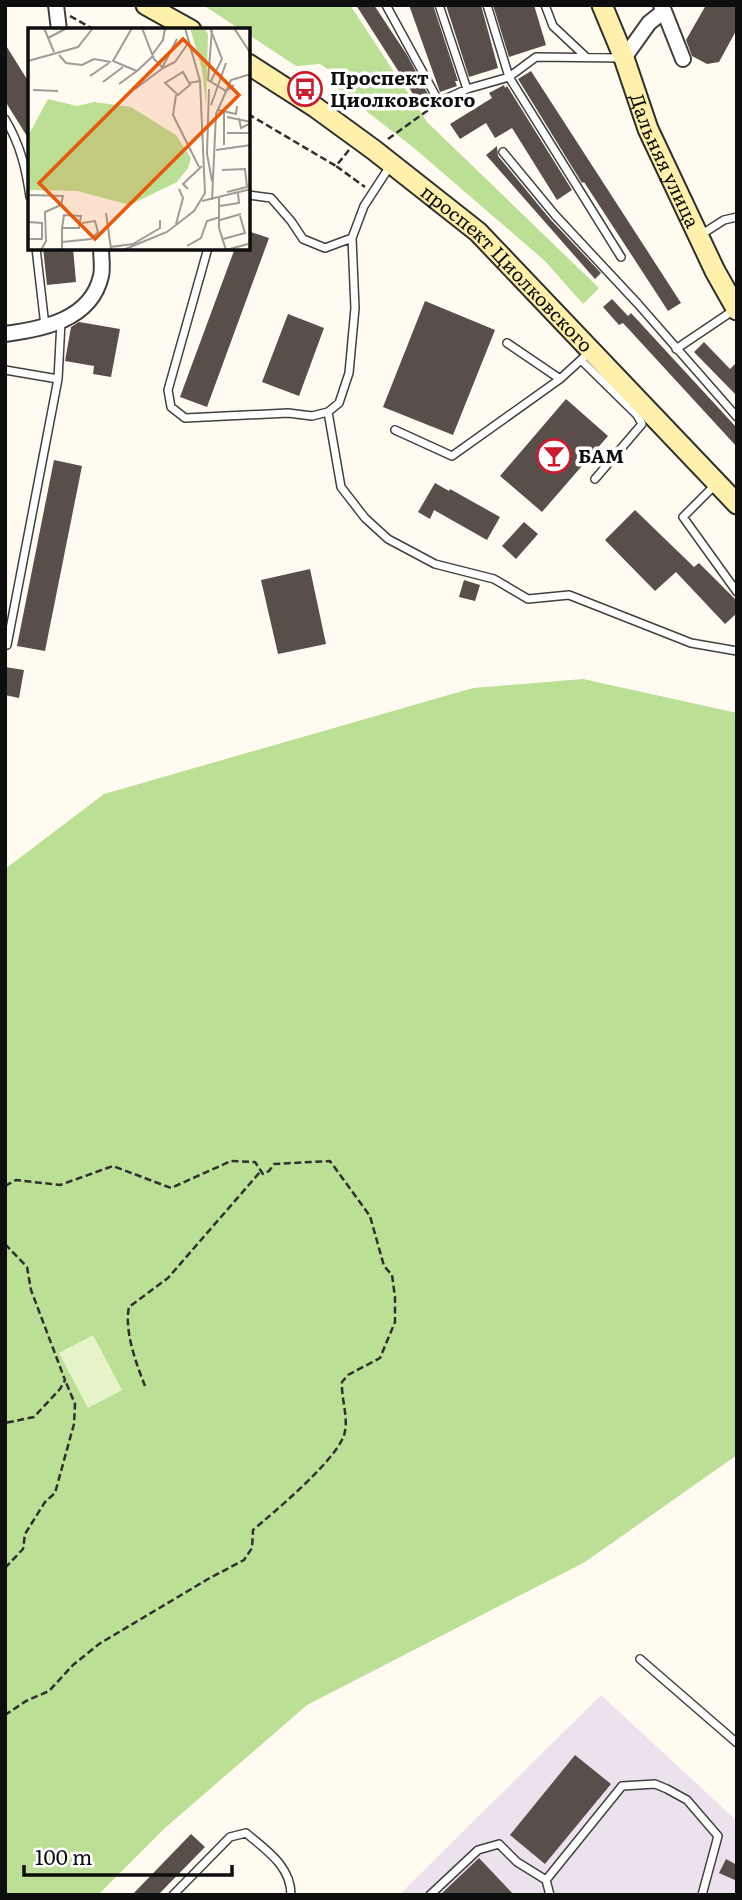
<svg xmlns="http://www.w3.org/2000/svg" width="742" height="1900" font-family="Literata,serif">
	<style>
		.industrial { fill: #ece2ee }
		.forest { fill: #bbdf94 }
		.pitch { fill: #e7f3c9 }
		.building { fill: #584e4a }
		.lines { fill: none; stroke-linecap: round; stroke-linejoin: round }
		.lane-casing { stroke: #414141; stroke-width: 10 }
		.street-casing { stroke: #414141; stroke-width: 18 }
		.secondary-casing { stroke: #303030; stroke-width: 23 }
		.path { stroke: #303030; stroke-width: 2.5; stroke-dasharray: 7 3.5; stroke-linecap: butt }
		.lane { stroke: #fff; stroke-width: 7 }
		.street { stroke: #fff; stroke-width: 14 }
		.secondary { stroke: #fff0ab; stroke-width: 19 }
		.labels { text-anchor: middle; stroke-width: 7; stroke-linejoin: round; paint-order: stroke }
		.poi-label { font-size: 19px; font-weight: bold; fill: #0e0e0e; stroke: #fff; text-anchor: start }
		.street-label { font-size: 19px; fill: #0e0e0e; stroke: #fff }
		.inset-road { fill: none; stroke: #9f9c96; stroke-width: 2 }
		.view { fill: #e8590c; fill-opacity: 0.15; stroke: #e8590c; stroke-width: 3.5 }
		.inset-edge { fill: none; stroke: #0e0e0e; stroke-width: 3.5 }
	</style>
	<rect width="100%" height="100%" fill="#fffbf0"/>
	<path class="industrial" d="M601,1695L737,1821V1895H399Z"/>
	<path class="forest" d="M203,5H350L427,122L599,288L583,304L545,261L414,148L330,83L329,70L320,64L296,66L249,35L248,30H241Z
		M583,679L737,713V1455L585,1562L307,1705L165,1828L98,1895H5V869L104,794L473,688Z"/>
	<path class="pitch" d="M93,1335L122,1390L88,1408L59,1353Z"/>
	<path class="building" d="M356,5H374L407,55L430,98L420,105Z
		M409,5H433L458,81H455L457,86L440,92Z
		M446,5H481L498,68L469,77Z
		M493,5H534L546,45L509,57Z
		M706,5H737V29L719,62L707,64L692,56L686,40Z
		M5,44L30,84V141L5,101Z
		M531,71L681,303L668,311L584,182L582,183L518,79Z
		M504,85L505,88L507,86L572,190L557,200L512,128L495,138L486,123L460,139L450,124L492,98L489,93Z
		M497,146L498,156L550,219L601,273L595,279L486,155Z
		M248,231L269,238L207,407L180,397L235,248H248Z
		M43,248H73L76,282L47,285Z
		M612,299L628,316L631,313L737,428V447L623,323L619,325L603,307Z
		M425,301L495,330L453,435L383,407Z
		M288,314L324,328L299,396L262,382Z
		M79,322L120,329L111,377L93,374L94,366L65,361L71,327Z
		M704,342L730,369L737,362V396L694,352Z
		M566,399L608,436L542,512L500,476Z
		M54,460L82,466L45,651L17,646Z
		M435,483L449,491L450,489L500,517L487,540L434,510L430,519L418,512Z
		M635,510L694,567L699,563L737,601V613L725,624L676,572L655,591L605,540Z
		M524,522L538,534L516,559L502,546Z
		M310,569L326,644L278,654L261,580Z
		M464,580L480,585L475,601L459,597Z
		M5,667L24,670L19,698L5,695Z
		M575,1755L611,1784L545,1864L510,1835Z
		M191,1834L205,1847L158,1895H132Z
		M479,1858L514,1895H440Z
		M726,1859L737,1865V1881L719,1873Z"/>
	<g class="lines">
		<g class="lane-casing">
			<path id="lane" d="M386,5L439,102L467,89L509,77L536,57L623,58
				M439,5L467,89
				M487,5L509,77L621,257
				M545,5L553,26L586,57
				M5,119C20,144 26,168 30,197
				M503,152L555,215L638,304L737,417
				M248,195L271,198L291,221L303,239L325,248L352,238
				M699,236L724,220L737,217
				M36,248L45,326
				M208,248L168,390L171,407L185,418L288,413L312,416L328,412L339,403L349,373L355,308L352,238L364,206L390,166
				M507,343L560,379L584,357
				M676,349L734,310
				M581,360L637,415L642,424L595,479
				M5,370L58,379
				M328,412L341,487L365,518L388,539L435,564L494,579L528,599L569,595L691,643L737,651
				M395,430L452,456L560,379
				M716,484L683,517L737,592
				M7,645L58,379L61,322
				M640,1659L737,1743
				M546,1880L622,1786L655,1784L667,1789L687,1800L718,1836L702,1895
				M173,1895L230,1837L246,1833C266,1850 291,1866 291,1895
				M430,1895L478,1850L499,1844L517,1862L546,1880L550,1895"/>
		</g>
		<g class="street-casing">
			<path id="street" d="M56,5L59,30
				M664,11L683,59
				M624,58L649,23L664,11L661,5
				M5,334C43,329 91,320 101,276C103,267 101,257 101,248"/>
		</g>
		<g class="secondary-casing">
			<g id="secondary">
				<path d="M146,5L191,30"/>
				<path id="s1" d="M602,5L624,58L648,129L715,271L737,310"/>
				<path id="s2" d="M248,64L315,107L374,150L478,232L737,504"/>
			</g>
		</g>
		<path class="path" d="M70,16L95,30
			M248,114L336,166
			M388,139L431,108
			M349,150L336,166L365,187
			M5,1186L16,1180L60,1185L113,1166L171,1188L231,1161L255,1162L263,1174L269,1171L274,1164L330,1161L370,1216L384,1266L392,1275L395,1297V1322L380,1358L348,1375L342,1382C341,1398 348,1415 345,1431C342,1456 274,1512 253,1530L252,1548L244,1560L208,1579L99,1644L73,1665L49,1691L26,1701L5,1715
			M5,1244L27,1267L31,1290L65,1380L60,1389L34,1417L5,1423
			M145,1386C136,1363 124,1331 129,1307L168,1278L260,1172
			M5,1568L23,1549L25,1534L45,1502L55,1493L74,1424L75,1404L65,1380"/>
		<use href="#lane" class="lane"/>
		<use href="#street" class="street"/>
		<use href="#secondary" class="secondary"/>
	</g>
	<defs>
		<g id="bus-ring" transform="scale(1.75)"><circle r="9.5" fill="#fff" stroke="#ca1b2f" stroke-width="1.5"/><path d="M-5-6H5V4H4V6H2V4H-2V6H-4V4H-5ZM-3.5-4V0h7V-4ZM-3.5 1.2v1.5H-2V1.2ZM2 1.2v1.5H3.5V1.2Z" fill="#ca1b2f"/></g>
		<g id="bar-ring" transform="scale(1.75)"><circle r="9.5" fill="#fff" stroke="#ca1b2f" stroke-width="1.5"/><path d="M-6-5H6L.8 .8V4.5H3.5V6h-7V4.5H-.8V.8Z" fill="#ca1b2f"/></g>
	</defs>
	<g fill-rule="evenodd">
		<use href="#bus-ring" x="305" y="89"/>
		<use href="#bar-ring" x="554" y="456"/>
	</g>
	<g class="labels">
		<g class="poi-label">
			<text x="330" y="85">Проспект<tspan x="330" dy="22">Циолковского</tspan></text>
			<text x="578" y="463">БАМ</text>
		</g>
		<g class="street-label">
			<text dy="7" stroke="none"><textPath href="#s1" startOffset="168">Дальняя улица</textPath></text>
			<text dy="7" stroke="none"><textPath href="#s2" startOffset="331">проспект Циолковского</textPath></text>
		</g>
	</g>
	<g transform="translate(28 28)">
		<rect width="222" height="222" fill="#fffbf0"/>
		<path d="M162,0H176L180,6L178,78L174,41ZM20,71L49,78L66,74L103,79L148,107L163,130L160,140L149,154L102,177L49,163L0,162V108Z" fill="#bbdf94"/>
		<path class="inset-road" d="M16,0L26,24M104,0L85,33L109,43L125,28M114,0L126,31L135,40L147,34L161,14M182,0L194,31L183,53M206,0L223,26M184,2L180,52L198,63L206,57M20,10L39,0M31,27L38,35L54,37L66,31L83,34M124,27L135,12L137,0M0,33L50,19L65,0M134,40L149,11M62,48L81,35M75,54L95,39M91,56L109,43M163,56L150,67L137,55L155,44L161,55L172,53M107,61L135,40M181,61L179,126L184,153M5,62L30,63M148,67L145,87L171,139M183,77L198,35M190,82L208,86L209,78M199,89L223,94M211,90L213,100L223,95M199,105H223M196,117V84M188,122L223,117M194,142L217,141L219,159L199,164M160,161L155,156L174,138M0,167L35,168L33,177L17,184L18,213L13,222M191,170V200L198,222M184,172L188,86L203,52L223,46M174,173L223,161M192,178L211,175L210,165M78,185L83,221M192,192L213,186M0,194L14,195V211H0M148,196L155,170L151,161M195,211L217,205L212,188M34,214L63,211L70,204L67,193L54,195M159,218L173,210L179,193L192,189M82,219L105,216L132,200V192M34,222V200L36,187L53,188L51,200H34M95,222L139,204L166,183L177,165L172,53L157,0M198,222L220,216"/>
		<path class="view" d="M155,11L211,67L67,211L11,155Z"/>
		<rect width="222" height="222" class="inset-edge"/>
	</g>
	<rect width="742" height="1900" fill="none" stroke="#0e0e0e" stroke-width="14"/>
	<path d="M24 1865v10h208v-10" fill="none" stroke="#0e0e0e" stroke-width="3.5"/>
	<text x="35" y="1865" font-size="21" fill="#0e0e0e" stroke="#ffffff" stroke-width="5" paint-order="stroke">100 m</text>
</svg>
